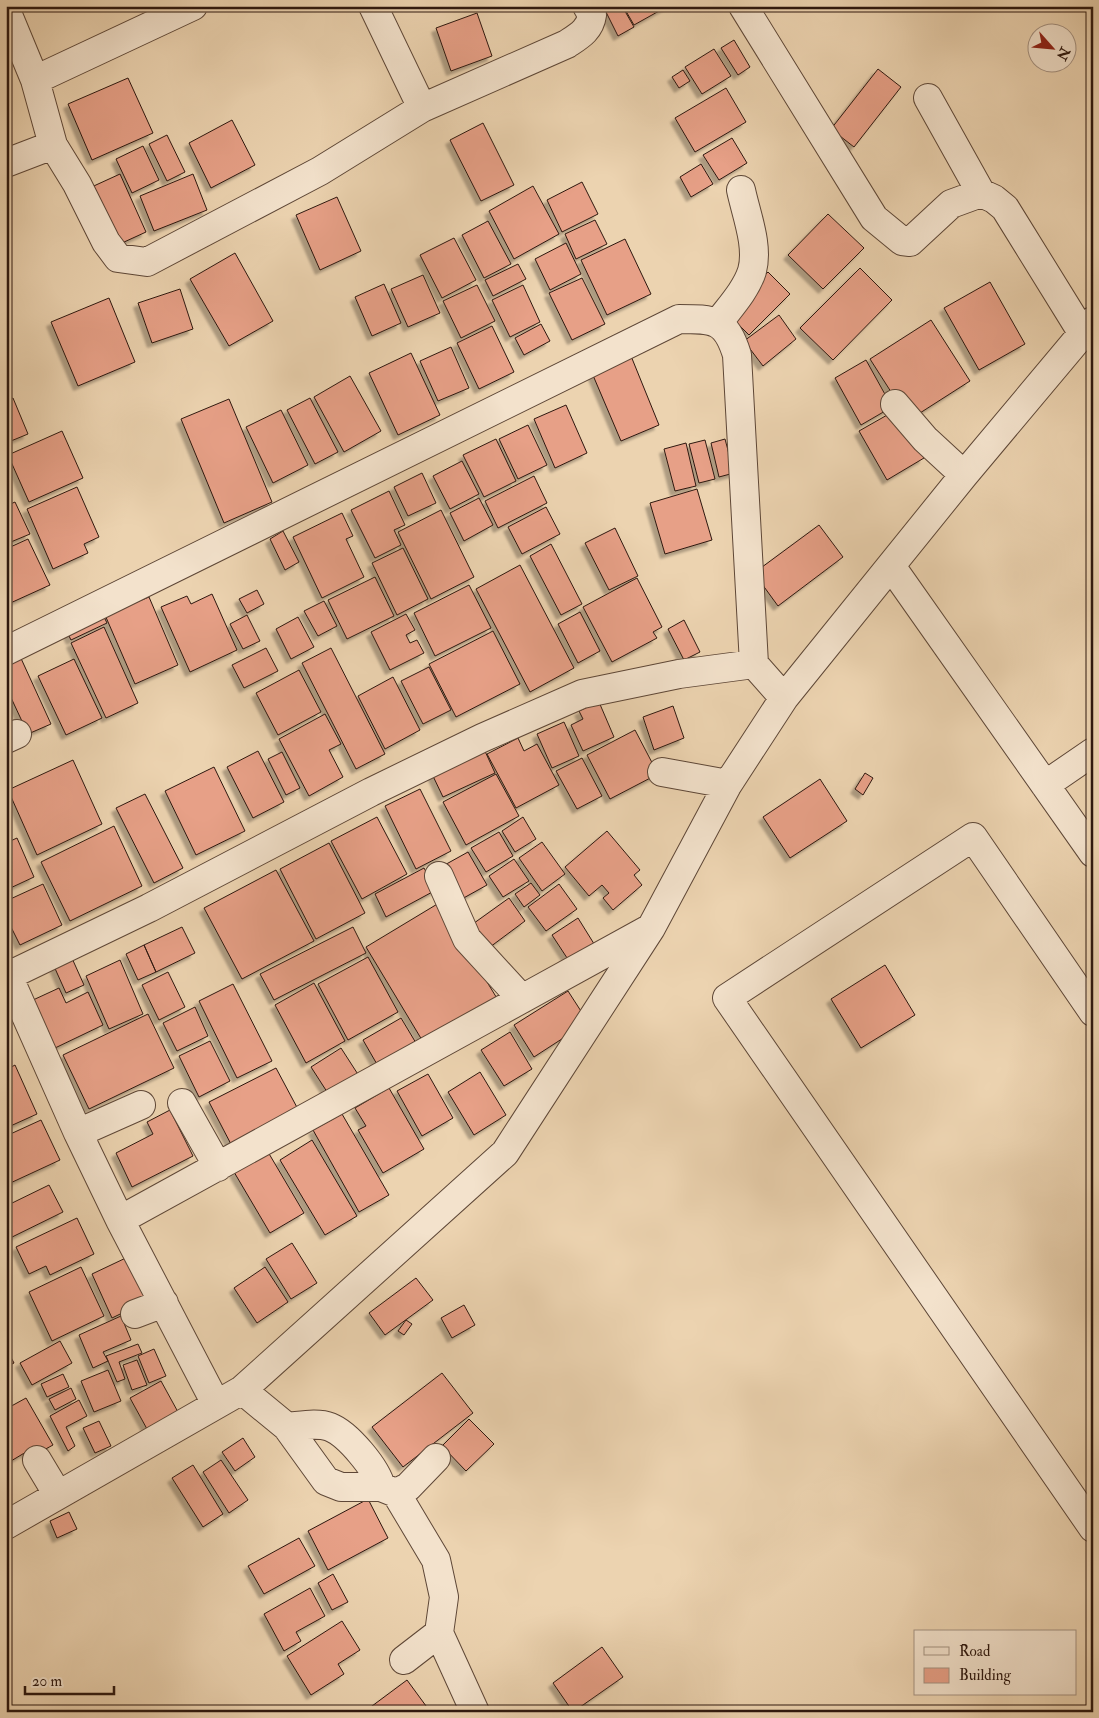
<svg xmlns="http://www.w3.org/2000/svg" width="1099" height="1718" font-family="'IM FELL Double Pica',serif">
	<style>
		.building { fill: #e7a087; stroke: #2e180f; filter: url(#shadow) }
		.lines { fill: none; stroke-linecap: round; stroke-linejoin: round }
		.minor-casing { stroke: #5e4737; stroke-width: 30 }
		.minor { stroke: #f3e2cc; stroke-width: 28 }
	</style>
	<defs>
		<filter id="shadow"><feDropShadow dx="-4.5" dy="4.5" stdDeviation="1" flood-color="#0004"/></filter>
	</defs>
	<rect width="100%" height="100%" fill="#ecd3b0"/>
	<filter id="stains"><feTurbulence type="fractalNoise" baseFrequency=".004" numOctaves="4"/><feColorMatrix values="0 0 0 0 .2 0 0 0 0 .09 0 0 0 0 .02 0 0 0 .5 -.17"/></filter>
	<radialGradient id="worn" r=".72"><stop offset=".6" stop-color="#630" stop-opacity="0"/><stop offset="1" stop-color="#630" stop-opacity=".3"/></radialGradient>
	<path class="building" d="M603,6H622L634,27L618,36Z
		M623,6H668L634,25Z
		M477,13L492,56L451,71L436,28Z
		M734,40L750,67L738,75L721,48Z
		M714,49L731,76L702,94L685,67Z
		M878,69L901,87L854,147L831,129Z
		M683,70L690,81L679,88L672,77Z
		M128,78L153,133L92,160L68,104Z
		M726,88L746,122L695,152L675,118Z
		M232,120L255,165L211,188L189,143Z
		M483,123L514,185L481,201L450,140Z
		M167,135L185,172L167,181L149,144Z
		M732,138L747,163L719,180L703,155Z
		M143,146L159,180L132,193L116,159Z
		M701,164L713,184L691,197L680,177Z
		M120,174L146,232L111,248L85,190Z
		M193,174L207,210L154,231L140,196Z
		M582,182L598,214L562,232L547,200Z
		M533,186L559,234L514,259L489,211Z
		M337,197L361,251L320,270L296,215Z
		M828,214L864,248L823,289L788,255Z
		M595,220L607,244L576,259L565,234Z
		M488,221L511,264L484,278L462,235Z
		M454,238L476,280L442,298L420,255Z
		M625,239L651,294L607,315L581,260Z
		M566,243L581,274L550,290L535,259Z
		M235,253L273,321L229,346L190,279Z
		M518,264L526,279L493,296L485,280Z
		M860,268L892,300L833,360L800,328Z
		M768,272L790,294L749,335L727,313Z
		M423,275L440,313L408,327L391,289Z
		M582,278L605,324L572,340L549,293Z
		M990,282L1025,344L979,370L944,308Z
		M384,284L401,323L372,336L355,297Z
		M477,285L495,321L461,338L443,301Z
		M523,285L540,322L510,337L492,300Z
		M180,289L193,329L152,343L138,303Z
		M109,298L135,362L78,386L51,322Z
		M779,315L796,339L763,366L744,341Z
		M931,320L970,381L909,420L870,359Z
		M541,324L550,341L524,355L515,338Z
		M492,326L514,372L479,389L457,343Z
		M451,347L469,388L438,401L420,361Z
		M411,353L440,415L398,435L369,373Z
		M631,356L659,425L621,441L592,373Z
		M866,360L892,407L861,425L835,378Z
		M350,376L381,431L344,452L314,397Z
		M13,398L28,434L6,443V401Z
		M310,398L338,452L315,464L287,410Z
		M229,399L272,502L224,523L181,419Z
		M566,405L587,453L555,468L534,419Z
		M281,410L308,465L273,483L246,427Z
		M896,410L924,458L887,480L859,431Z
		M528,425L547,465L518,479L499,439Z
		M62,431L83,478L29,502L8,455Z
		M496,439L516,481L484,497L463,455Z
		M725,439L734,473L719,477L711,443Z
		M705,440L715,479L699,483L689,444Z
		M686,443L696,486L675,491L664,449Z
		M462,461L479,494L450,509L433,476Z
		M422,473L436,503L408,516L394,487Z
		M534,476L547,503L498,528L485,501Z
		M77,487L99,537L84,544L88,553L53,569L27,509Z
		M697,489L712,540L665,554L650,503Z
		M389,491L405,525L394,530L401,545L375,558L351,510Z
		M479,498L493,525L464,541L450,513Z
		M15,502L30,534L6,544V506Z
		M546,507L560,534L522,554L508,527Z
		M441,510L474,577L431,599L398,532Z
		M342,513L353,536L346,539L364,577L322,598L293,537Z
		M819,525L843,557L778,606L754,573Z
		M615,528L638,576L609,590L585,543Z
		M283,531L299,562L285,570L270,539Z
		M28,539L50,585L6,605V549Z
		M551,544L582,604L561,615L530,556Z
		M403,548L428,599L397,615L372,563Z
		M520,565L574,668L530,692L476,589Z
		M375,577L394,616L347,639L328,600Z
		M637,578L662,627L653,632L657,638L612,662L583,607Z
		M469,585L491,628L435,656L414,613Z
		M257,590L264,604L247,613L239,599Z
		M212,594L237,650L190,672L161,607L187,596L191,604Z
		M149,597L178,665L135,684L105,615Z
		M324,601L337,626L318,636L304,611Z
		M101,611L107,623L71,640L65,628Z
		M580,612L600,651L578,663L558,624Z
		M406,614L415,630L406,635L410,643L417,640L424,653L390,670L371,632Z
		M247,615L260,641L243,649L230,624Z
		M298,617L314,647L291,659L276,629Z
		M684,620L700,652L684,660L668,629Z
		M104,627L138,703L106,718L71,643Z
		M493,631L520,684L456,717L429,664Z
		M266,648L278,671L244,688L232,665Z
		M331,648L385,754L356,769L302,663Z
		M19,654L51,724L28,734L6,687V660Z
		M74,659L102,718L66,735L38,676Z
		M429,667L451,710L423,724L401,681Z
		M299,670L321,712L278,735L256,693Z
		M393,677L420,730L385,749L358,696Z
		M599,702L614,737L583,751L571,725L583,719L579,711Z
		M673,706L684,738L654,750L643,717Z
		M325,714L341,744L329,750L343,777L309,796L279,739Z
		M564,722L579,756L552,768L537,734Z
		M635,730L658,774L610,799L587,755Z
		M518,738L524,751L537,744L559,785L516,808L487,754Z
		M484,749L495,773L443,797L432,774Z
		M258,751L284,802L253,818L227,767Z
		M282,752L300,788L286,795L268,759Z
		M582,758L602,796L577,809L556,771Z
		M73,760L102,824L37,855L8,790Z
		M214,767L245,831L196,855L165,791Z
		M865,773L873,778L863,795L855,789Z
		M496,774L519,816L466,845L443,802Z
		M820,779L847,821L790,858L763,817Z
		M420,789L451,851L416,869L385,806Z
		M145,794L183,868L154,883L116,808Z
		M377,817L407,874L362,899L331,841Z
		M523,817L536,839L515,852L502,831Z
		M114,826L142,886L70,921L41,862Z
		M607,831L640,870L634,875L642,885L613,910L603,898L609,893L602,885L589,896L565,867Z
		M499,832L513,856L486,872L471,848Z
		M17,838L34,877L6,890V843Z
		M542,842L565,874L542,891L519,858Z
		M329,843L365,913L316,939L280,869Z
		M468,852L487,885L460,900L441,867Z
		M514,859L529,881L503,897L489,876Z
		M424,868L436,890L386,917L375,894Z
		M276,870L314,941L242,979L204,908Z
		M531,883L540,895L524,907L515,894Z
		M43,884L62,925L20,945L6,917V901Z
		M559,884L577,909L546,931L528,907Z
		M509,898L525,921L486,950L470,926Z
		M439,903L498,1000L425,1045L366,947Z
		M578,918L596,947L571,964L552,935Z
		M182,927L195,953L156,972L144,945Z
		M353,927L366,953L274,1000L260,974Z
		M144,945L156,972L138,980L126,954Z
		M71,956L84,985L66,993L53,964Z
		M368,957L398,1012L348,1040L318,984Z
		M120,960L143,1014L109,1029L86,976Z
		M885,965L915,1015L861,1048L831,999Z
		M168,972L185,1007L159,1020L142,985Z
		M314,983L345,1041L306,1063L275,1005Z
		M233,984L272,1061L237,1078L199,1001Z
		M59,988L66,1003L88,992L103,1025L55,1048L33,1000Z
		M568,991L588,1022L534,1057L514,1025Z
		M195,1007L208,1036L177,1051L163,1023Z
		M148,1014L174,1068L89,1109L63,1055Z
		M401,1018L416,1043L378,1066L363,1040Z
		M510,1032L532,1069L504,1086L481,1050Z
		M210,1041L230,1081L199,1097L179,1056Z
		M341,1048L361,1079L331,1098L311,1067Z
		M15,1065L37,1114L6,1128V1070Z
		M276,1068L300,1113L233,1148L209,1102Z
		M480,1072L506,1115L474,1135L448,1092Z
		M428,1074L453,1118L422,1136L397,1091Z
		M389,1088L424,1149L383,1173L358,1130L366,1126L355,1108Z
		M170,1110L193,1156L132,1187L116,1153L153,1134L147,1122Z
		M342,1114L389,1195L359,1212L313,1130Z
		M41,1120L60,1160L6,1185V1136Z
		M312,1140L357,1216L325,1235L280,1160Z
		M268,1152L304,1213L270,1233L234,1172Z
		M49,1185L63,1212L6,1240V1206Z
		M77,1218L94,1254L50,1275L46,1266L29,1274L16,1247Z
		M292,1243L317,1283L291,1299L266,1259Z
		M130,1256L151,1299L112,1318L92,1274Z
		M81,1267L104,1316L52,1341L29,1292Z
		M265,1267L288,1302L257,1323L234,1288Z
		M416,1278L433,1300L385,1335L369,1313Z
		M464,1305L475,1325L452,1338L441,1318Z
		M121,1316L131,1340L103,1352L108,1361L93,1368L79,1335Z
		M406,1320L412,1324L404,1335L398,1331Z
		M60,1341L72,1363L32,1385L20,1363Z
		M138,1344L142,1353L119,1362L125,1379L117,1382L106,1356Z
		M6,1348L14,1363L6,1367Z
		M154,1349L166,1376L149,1383L138,1356Z
		M137,1360L147,1385L132,1390L123,1365Z
		M108,1370L121,1401L94,1412L81,1381Z
		M442,1373L473,1413L403,1467L372,1427Z
		M63,1374L69,1387L47,1397L41,1384Z
		M161,1381L178,1412L147,1429L130,1398Z
		M71,1388L76,1399L55,1410L49,1399Z
		M26,1398L53,1445L29,1458L26,1452L11,1461L6,1452V1409Z
		M79,1400L87,1416L66,1427L75,1446L68,1451L50,1416Z
		M469,1419L494,1444L466,1471L442,1446Z
		M99,1421L111,1446L95,1453L83,1428Z
		M243,1438L255,1457L235,1471L222,1452Z
		M221,1460L248,1500L229,1513L203,1472Z
		M193,1465L223,1514L203,1527L172,1478Z
		M368,1499L388,1538L328,1570L308,1531Z
		M69,1512L77,1529L57,1538L50,1521Z
		M299,1538L315,1566L264,1594L248,1566Z
		M333,1574L348,1602L332,1610L318,1583Z
		M310,1588L325,1616L296,1632L301,1641L284,1651L264,1614Z
		M342,1621L360,1650L338,1664L344,1674L311,1695L287,1656Z
		M602,1647L623,1677L573,1712L553,1683Z
		M407,1680L429,1710L428,1712H364Z"/>
	<g class="lines">
		<g class="minor-casing">
			<path id="minor" d="M373,6L422,108
				M743,6L874,218L902,241L910,242L951,204L981,193L994,199L1005,208L1083,334
				M6,10L35,80L53,145L6,163
				M35,80L193,6
				M928,98L981,193
				M53,145L77,184L106,242L118,258L147,262L320,171L422,108L567,44C579,36 590,30 592,15L587,6
				M718,323C730,307 746,290 752,271C759,246 746,214 741,190
				M895,404L925,439L964,475
				M891,566L1093,853
				M6,651L679,319C714,319 726,319 737,355L754,664L784,698
				M6,739L17,734
				M662,772L728,784
				M1045,785L1093,752
				M439,876L467,939L522,999
				M6,971L78,1133L120,1220L216,1404
				M8,976L149,908L371,792L482,738L582,694L679,674L754,664
				M1093,1012L973,837L727,998L1093,1528
				M182,1103L218,1167
				M78,1133L141,1105
				M120,1220L649,929
				M135,1314L164,1303
				M242,1390L287,1427L326,1481L341,1487H381L396,1493L436,1560L444,1597L439,1633L475,1712
				M287,1427C300,1426 317,1422 330,1427C348,1434 377,1469 381,1487
				M37,1460L58,1495
				M396,1493L408,1487L436,1458
				M6,1525L242,1390L505,1153L651,928L728,784L784,698L964,475L1093,321
				M404,1660L439,1633"/>
		</g>
		<use href="#minor" class="minor"/>
	</g>
	<rect width="1099" height="1718" fill="none" stroke="#ecd3b0" stroke-width="25"/>
	<rect x="8" y="8" width="1084" height="1703" fill="none" stroke="#2e180f" stroke-width="2.5"/>
	<rect x="12" y="12" width="1074" height="1693" fill="none" stroke="#2e180f"/>
	<rect x="914" y="1630" width="162" height="65" fill="#f3e2cc" stroke="#a49180"/>
	<rect x="924" y="1647" width="25" height="8" fill="#f3e2cc" stroke="#a49180"/>
	<text x="959" y="1656" font-size="15" fill="#2e180f">Road</text>
	<rect x="924" y="1668" width="25" height="15" fill="#e7a087" stroke="#a49180"/>
	<text x="959" y="1680" font-size="15" fill="#2e180f">Building</text>
	<g transform="translate(1052 48) rotate(117)"><circle r="24" fill="#f3e2cc" stroke="#a49180"/>
	<path d="M0-4L9 19L0 12L-9 19Z" fill="#8f2418"/>
	<text y="-8" font-size="14" font-weight="bold" text-anchor="middle" fill="#2e180f">N</text>
	</g>
	<path d="M25 1686v8h89v-8" fill="none" stroke="#2e180f" stroke-width="2.5"/>
	<text x="32" y="1686" font-size="15" fill="#2e180f" stroke="#f3e2cc" stroke-width="4" paint-order="stroke">20 m</text>
	<rect width="100%" height="100%" filter="url(#stains)"/>
	<rect width="100%" height="100%" fill="url(#worn)"/>
</svg>
